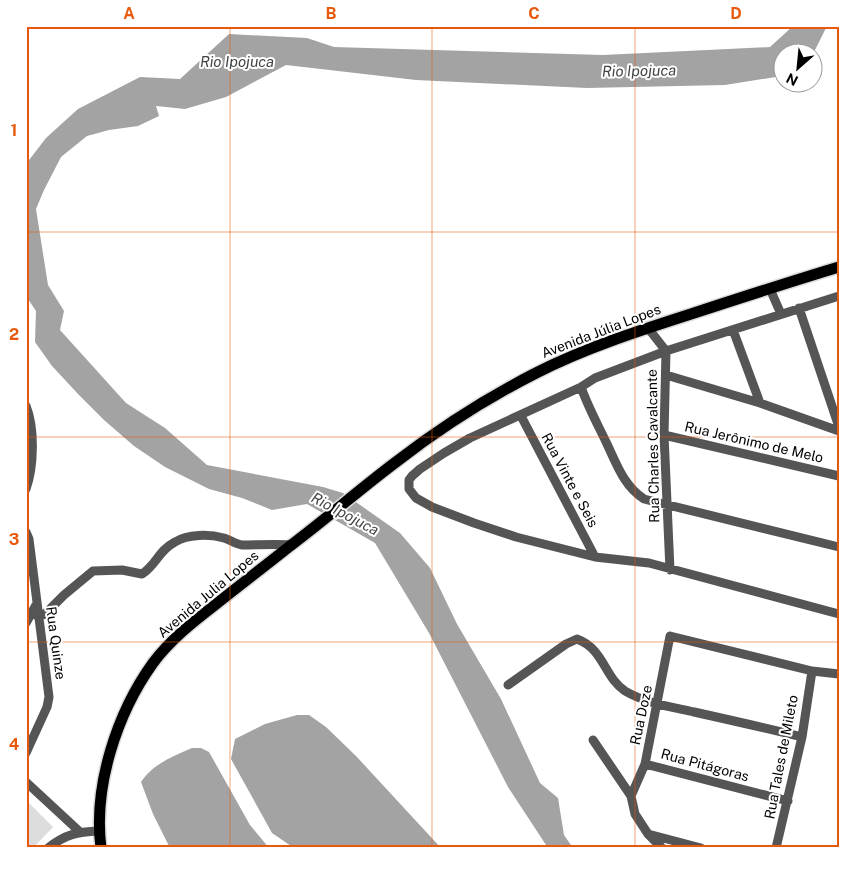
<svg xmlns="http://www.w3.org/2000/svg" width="865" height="874" font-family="'Public Sans',sans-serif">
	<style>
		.green { fill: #dcdcdc }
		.water { fill: #a3a3a3 }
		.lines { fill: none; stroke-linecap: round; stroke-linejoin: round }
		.major-casing { stroke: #dbdbdb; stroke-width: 14 }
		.minor { stroke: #555; stroke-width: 9 }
		.major { stroke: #000; stroke-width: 11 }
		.grid { fill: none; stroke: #e8590c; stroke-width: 1; stroke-opacity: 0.55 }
		.labels { text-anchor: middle; stroke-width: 4; stroke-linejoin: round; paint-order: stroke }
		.street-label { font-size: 14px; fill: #000; stroke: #fff }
		.water-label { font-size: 15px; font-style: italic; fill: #444; stroke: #fff }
		.neatline { fill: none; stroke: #e8590c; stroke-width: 2 }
		.grid-label { font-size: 16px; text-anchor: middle; font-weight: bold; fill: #e8590c }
	</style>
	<rect width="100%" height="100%" fill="#fff"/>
	<path class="green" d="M26,800L53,827L33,848H26Z"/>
	<path class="water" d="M793,26H827L815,50L811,52H782V76L725,85L587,88L416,80L286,65L226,97L185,109L156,106L159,116L138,126L109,130L87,136L61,157L44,190L36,209L48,285L64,311L60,330L126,403L165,428L207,465L323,487L343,493L400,533L430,568L457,624L501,699L540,783L558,798L564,835L573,848H548L508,787L429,633L375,543L307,504L272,510L242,498L209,489L165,467L134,446L104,420L79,395L52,366L35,342L36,311L26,296V164L46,138L78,109L140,77L180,79L229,34L307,38L334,47L603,55L770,47Z
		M297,715H309L326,727L356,756L441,848H294L272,833L231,759L235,739L265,724Z
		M192,748H201L209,752L250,825L269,848H170L153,814L141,782C154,763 172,757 192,748Z"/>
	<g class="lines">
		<g class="major-casing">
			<path id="major" d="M101,848C93,786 117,713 153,663C170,640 193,622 215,605C240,585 265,566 290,546C326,519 360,489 396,462C440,428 487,398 536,373C585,348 638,331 691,314C740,298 789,282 839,267"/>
		</g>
		<path class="minor" d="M770,289L781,314
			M839,296L666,351L595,378L581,387L470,438L444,453L420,469L412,476L409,480V489L416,498L432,507L474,523L516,537L595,557L649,563L839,614
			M799,308L839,427
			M648,328L666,351
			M733,330L760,403
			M666,351L664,435L670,570
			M666,375L760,403L839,431
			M581,387C588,407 598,425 607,444C617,465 624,486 644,499L839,547
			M26,406C35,428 34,467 26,489
			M521,416L595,557
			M664,435L839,476
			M26,532L29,539L49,697L47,707L26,753
			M38,617L45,614L64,595L93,571L122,570L142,574C157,564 158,551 175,542C188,534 209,534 224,538C230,540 236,544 242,545C258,545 275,544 292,545
			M26,623L36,605
			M508,685L566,644L577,639C604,649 604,677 625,691C645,703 672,707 694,712C730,720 766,728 802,737
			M593,740L631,796L635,814L648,834L662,848
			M645,764L788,801
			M26,782L80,832
			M631,796L645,764L670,636L812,671L839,674
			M648,834L701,848
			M48,848C66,834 77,832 99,831
			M776,848L802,737L812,671"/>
		<use href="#major" class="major"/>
	</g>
	<path class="grid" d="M230,26V848M432,26V848M635,26V848M26,232H839M26,437H839M26,642H839"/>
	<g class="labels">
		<g class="street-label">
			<text transform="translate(601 331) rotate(-21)" y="5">Avenida Júlia Lopes</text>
			<text transform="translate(754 442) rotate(13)" y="5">Rua Jerônimo de Melo</text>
			<text transform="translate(653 446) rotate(-91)" y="5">Rua Charles Cavalcante</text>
			<text transform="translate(570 480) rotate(62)" y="5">Rua Vinte e Seis</text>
			<text transform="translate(208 594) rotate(-40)" y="5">Avenida Julia Lopes</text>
			<text transform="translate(56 643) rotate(82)" y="5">Rua Quinze</text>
			<text transform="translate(641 715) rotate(-78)" y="5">Rua Doze</text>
			<text transform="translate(781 757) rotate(-79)" y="5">Rua Tales de Mileto</text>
			<text transform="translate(705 765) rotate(15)" y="5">Rua Pitágoras</text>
		</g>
		<g class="water-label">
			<text x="237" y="67">Rio Ipojuca</text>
			<text transform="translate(639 71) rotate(-1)" y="5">Rio Ipojuca</text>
			<text transform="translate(345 514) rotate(28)" y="5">Rio Ipojuca</text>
		</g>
	</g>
	<rect width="865" height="874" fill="none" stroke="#ffffff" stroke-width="55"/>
	<g transform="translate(798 68) rotate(207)"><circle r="24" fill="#ffffff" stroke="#999999"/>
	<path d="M0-4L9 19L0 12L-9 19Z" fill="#000000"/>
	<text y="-8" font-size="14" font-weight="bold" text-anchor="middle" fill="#000000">N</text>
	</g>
	<rect x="28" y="28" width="810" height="818" class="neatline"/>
	<g class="grid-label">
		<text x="129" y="19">A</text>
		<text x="331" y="19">B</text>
		<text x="534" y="19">C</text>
		<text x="736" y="19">D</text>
		<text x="14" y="136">1</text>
		<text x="14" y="340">2</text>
		<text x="14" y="545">3</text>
		<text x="14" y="750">4</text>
	</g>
</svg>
